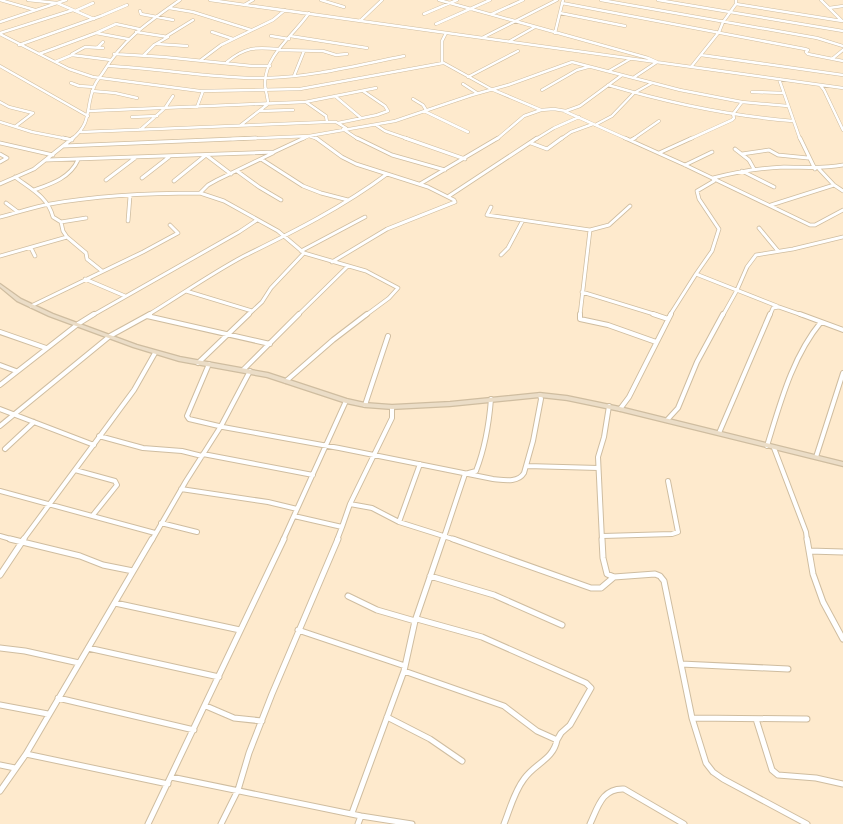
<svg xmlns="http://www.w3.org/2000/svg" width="843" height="824" font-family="Manrope,sans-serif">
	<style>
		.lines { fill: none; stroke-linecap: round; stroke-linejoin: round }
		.street-far3-casing { stroke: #cfbda0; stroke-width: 3.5 }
		.street-far2-casing { stroke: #cfbda0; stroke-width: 4.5 }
		.street-far1-casing { stroke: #cfbda0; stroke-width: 6 }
		.street-casing { stroke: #cfbda0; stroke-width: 7 }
		.secondary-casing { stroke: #cfbda0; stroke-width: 2.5 }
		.street-far3 { stroke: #fff; stroke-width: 2.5 }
		.street-far2 { stroke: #fff; stroke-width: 3 }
		.street-far1 { stroke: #fff; stroke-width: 4 }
		.street { stroke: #fff; stroke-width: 5 }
		.secondary { fill: #ebddc7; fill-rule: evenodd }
	</style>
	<rect width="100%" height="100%" fill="#feeacd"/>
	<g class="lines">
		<g class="street-far3-casing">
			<path id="street-far3" d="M0,0L35,10
				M28,0L57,3L94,19
				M210,0L843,88
				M321,0L344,7
				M439,0L648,58L657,62L633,78
				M601,0L817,38L843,46
				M658,0L843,31
				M821,0L842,21
				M562,3L805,49L808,50L806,52L808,54L843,61
				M736,4L842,21
				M244,5L253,0
				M169,8L193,12L251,30
				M829,8L843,6
				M75,11L93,3
				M140,11L141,14L173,20
				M560,13L625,26
				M424,14L457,0
				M492,14L523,0
				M360,21L382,0
				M0,22L66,0
				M436,24L490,0
				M136,32L168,37L154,45L143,56
				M212,32L233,39
				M0,33L73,10
				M96,33L116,24L139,29
				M446,33L442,41V62L491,89L541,110
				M555,33L563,0
				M0,34L69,69L93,77L200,91L300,89L443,63
				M167,36L193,20
				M271,36L289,39
				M290,36L367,48
				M482,38L557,0
				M510,41L535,27
				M157,44L187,46
				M19,45L101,16L127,5
				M97,48L103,42
				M278,50L323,51L336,55L347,54
				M39,54L96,33L128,39
				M72,54L85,47L103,48
				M114,54L164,57L252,66H270
				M701,55L843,75
				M832,59L843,50
				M201,60L221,45L273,20L285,10
				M55,62L72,55L111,60
				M227,62C245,47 255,47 278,49
				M0,66L88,116
				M108,66C161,68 213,79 266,78C313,77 358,65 404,56
				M691,67L719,32L723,22L736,4V0
				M609,71L630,59
				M294,76L304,51
				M468,77L518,51
				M779,79L800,139
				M71,83L79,86L94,87
				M463,84L477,93
				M608,85C669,103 730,116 793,121
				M820,85L824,90L843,130
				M542,90L577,70L588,67
				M92,91L115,93L137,98
				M752,92L784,93
				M335,96L361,118
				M413,99L423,105L426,110
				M0,102L9,107L33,113L16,126
				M306,102L326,116L327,122
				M197,107L203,91
				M89,111L305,102L376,88
				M259,111L293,110
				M424,111L468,132
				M564,111L627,139
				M132,117L157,116
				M0,122L32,132L68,139
				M338,123L377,115L388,111L385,106L363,91
				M241,125L268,104C268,97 265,90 265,83C265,55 295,34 309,13
				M376,125L385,131L408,139
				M595,125L612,116L634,93L652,83
				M343,129L358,139
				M140,130L165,108L173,96
				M81,132L327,122H336L346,128
				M72,139C93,122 85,108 94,87C96,81 101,76 104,71C123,39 150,21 180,0
				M232,139L309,136L318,139
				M302,139L309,136L395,121L472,95L508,85L572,62L680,90L742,102L788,106
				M497,139L524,116L541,110L554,109L566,111L580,106L622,75
				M536,139L554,128L579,117
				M561,139L571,132L593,124
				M633,139L659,121
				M690,139L732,120L734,118L733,114L742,102"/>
		</g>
		<g class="street-far2-casing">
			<path id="street-far2" d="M63,138L72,140
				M316,138L342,157L356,164L428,187L454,200L455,202L387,229L332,262
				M357,138L392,155L445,170
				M405,138L465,159
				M625,138L685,165L810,225H815L843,210
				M800,138L815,169
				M631,140L635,138
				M0,143L53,155
				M531,143L547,149L562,138
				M64,146L256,138
				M735,149L749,160L754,169
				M659,153L692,138
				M0,154L7,158L0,162
				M742,154L769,150L778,155L808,158
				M261,159L303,186L321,193L348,200
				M47,160L274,152L304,138
				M685,165L712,152
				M819,169L834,185L843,191
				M237,171L259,187L281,200
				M742,171L774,187
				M142,178L169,157
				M106,180L135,158
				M174,181L206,155L231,174
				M0,184L34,169L73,138
				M420,184L498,138
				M34,190C51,184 70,178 78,160
				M200,193L224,201L278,231L304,253L366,271L398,288L389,298L366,315
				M449,196L537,138
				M6,203L18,212
				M771,205L834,185
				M491,207L487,215L590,230L580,315
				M0,217C17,213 33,207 50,204C100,195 150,193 200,193L208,185L217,180L273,153
				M128,221L130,196
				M61,222L86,218
				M759,228L778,251
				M590,230L609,225L630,206
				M67,237L86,253L87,259L102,271
				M31,248L35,256
				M301,251L365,217
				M501,255L508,248L523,220
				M0,256L67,237L63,231L61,222L53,217C48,197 31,189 15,177
				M85,279L125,296
				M186,291L252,311
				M582,292L657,315
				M31,306L143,252L178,233L170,225
				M777,306L696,274L712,251L719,229L699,199L697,191L714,181L713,178C736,172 760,168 784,167C804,167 823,169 843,165
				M93,315L239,232L257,220
				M148,315C179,296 212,273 244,256C293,232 343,207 387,174
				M248,315L262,302L271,288L304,253
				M298,315L348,266
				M670,315L696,274
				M723,315L737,290L747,267L756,255L793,249L843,237
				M770,315L773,308L779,307L802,315"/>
		</g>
		<g class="street-far1-casing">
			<path id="street-far1" d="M580,314V319L608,325L656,342
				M653,314L668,319
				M800,314L843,330
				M147,316L270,344
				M0,332L46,348
				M198,363L249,314
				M209,364L187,416L189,419L223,427L339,448L493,479C504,480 518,483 524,473L533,441L541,399L540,395
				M0,365L16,371
				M243,370L299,314
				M286,381L333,340L367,314
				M0,385L78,324L94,314
				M365,405L388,336
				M392,407V418L350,504L372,508L399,522L456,540
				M0,409L94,445
				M620,409L629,397L671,314
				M667,420L678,408L697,362L723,314
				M0,426L110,336L150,314
				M719,433L770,314
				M99,436L143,448L182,451L202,456
				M767,446C780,404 792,357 821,322
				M774,448L806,532L807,540
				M5,449L34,422
				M203,454L313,475
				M816,457L843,373
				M527,466L598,468
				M75,470L115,481L117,485L93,515
				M181,489L268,502L297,509
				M0,491L155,533
				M294,516L342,527L350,504
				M399,522L420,464
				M161,523L197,532
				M0,536L14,540
				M603,536L672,534L678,532L668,481
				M23,540L134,390L155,353
				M152,540L186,481L221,426L250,371
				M283,540L346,401
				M337,540L342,527
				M443,540L465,474L476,471C485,448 489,424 491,399
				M602,540L598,457L604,437L609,406"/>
		</g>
		<g class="street-casing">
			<path id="street" d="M10,539L80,556L103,565L133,571
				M453,539L591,588H601L614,577
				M602,539L603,558L607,574L614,577L655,574L660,576L664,581L692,718L706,763L713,772L723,779L807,824
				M807,539L813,574L823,602L843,639
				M809,551L843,552
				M0,575L24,539
				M430,576L494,595L562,625
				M348,596L377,610L415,621
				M115,603L240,630
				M298,630L405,666
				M0,648L25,651L79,663
				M88,648L219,677
				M681,664L788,669
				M404,671L504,706L537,731L557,740L561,733L570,725L591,688L586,683L482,637L417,619
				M58,698L194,730
				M0,705L48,714
				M206,706L234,718L262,721
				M387,717L430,739L462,761
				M692,718L807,719
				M756,719L772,770L778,775L816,778L843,784
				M26,754L168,784
				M0,765L15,768
				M171,777L361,816L412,824
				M0,791L26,754L152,539
				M352,813L404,671L415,621L443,539
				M148,824L284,539
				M221,824L238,790L249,753L272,694L338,539
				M358,824L361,816
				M504,824C510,809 514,792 524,779C535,763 553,760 557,740
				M590,824C598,807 602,788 624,789L684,824"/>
		</g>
		<g class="secondary-casing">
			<path id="secondary" d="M0,284L21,299L53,314L137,345L180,357L268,373L347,399L365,403L392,405L450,402L540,393L567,396L620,407L843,462V466L620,411L567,400L540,397L450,406L392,409L365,407L346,403L267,377L179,361L133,347L49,316L17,301L0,287Z"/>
		</g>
		<use href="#street-far3" class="street-far3"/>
		<use href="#street-far2" class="street-far2"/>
		<use href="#street-far1" class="street-far1"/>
		<use href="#street" class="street"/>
		<use href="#secondary" class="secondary"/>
	</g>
</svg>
